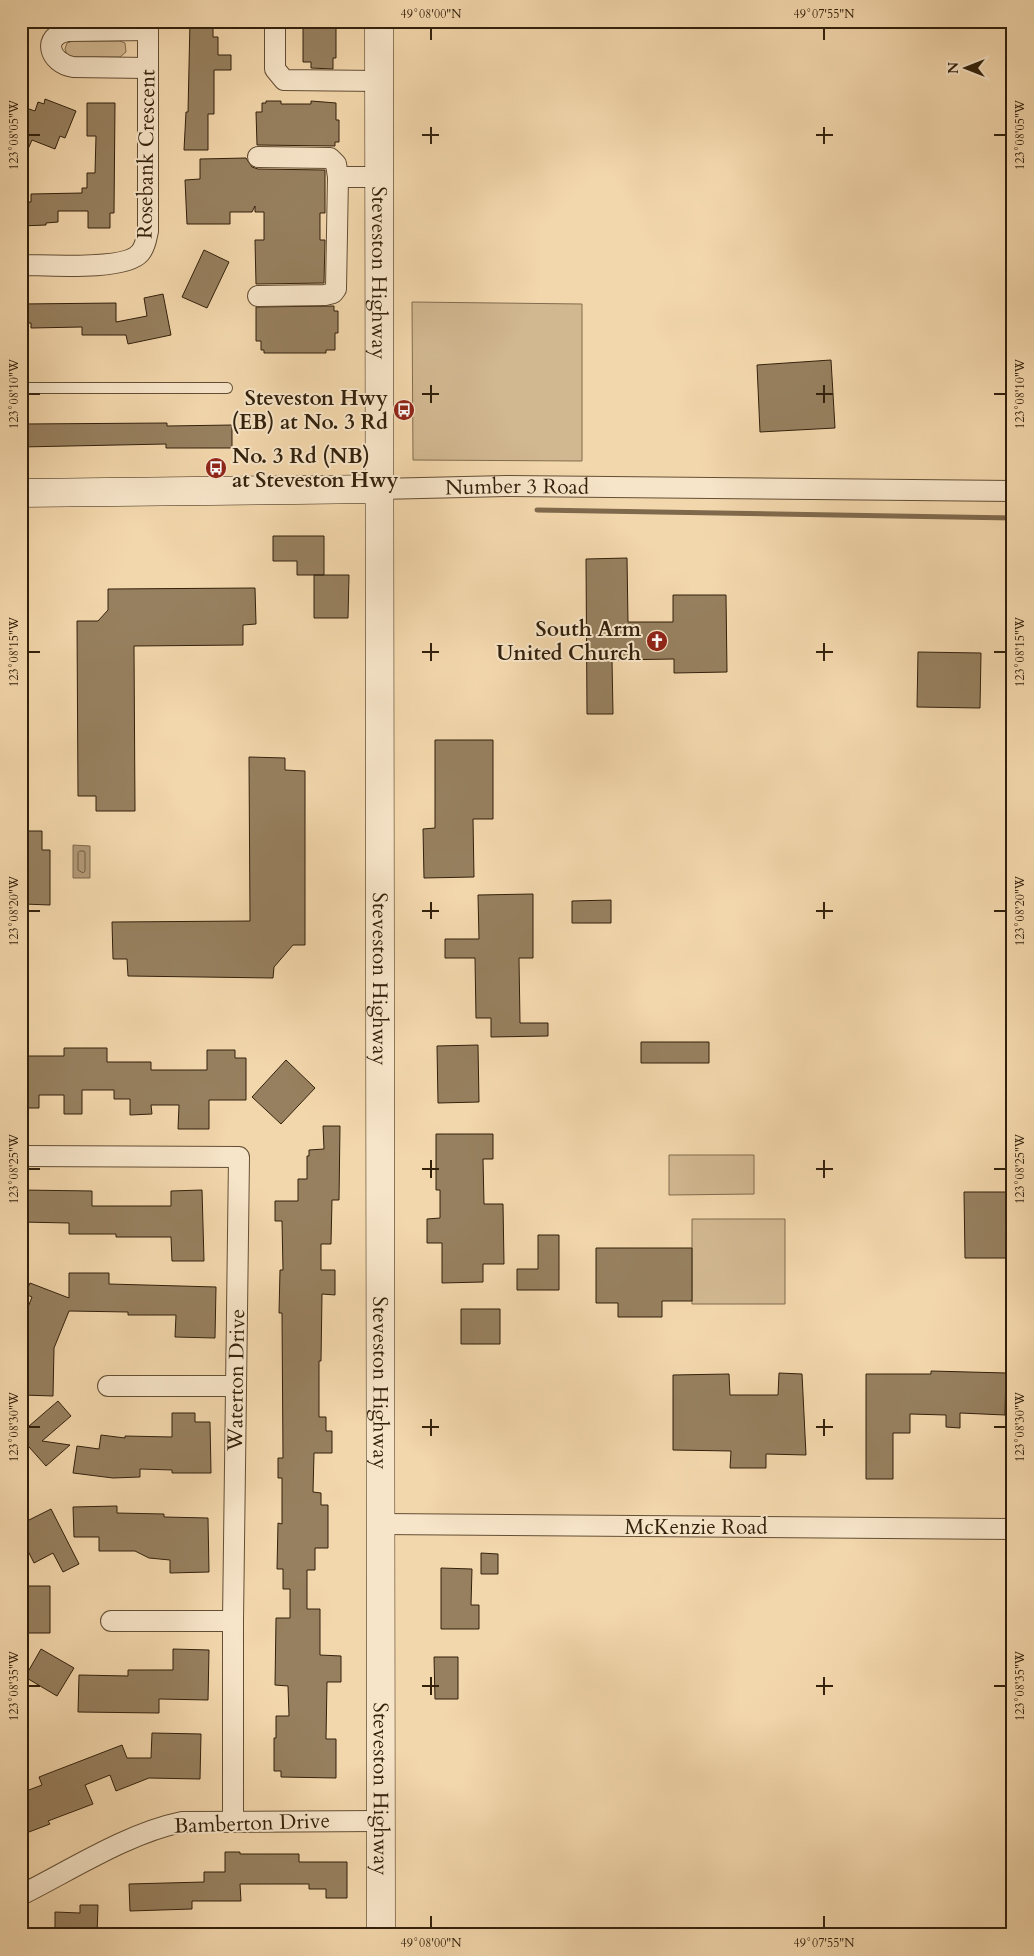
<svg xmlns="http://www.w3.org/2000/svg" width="1034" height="1956" font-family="Cardo,serif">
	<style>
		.green { fill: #d2b891; stroke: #826c4e }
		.water { fill: #b29976; stroke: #7f694c }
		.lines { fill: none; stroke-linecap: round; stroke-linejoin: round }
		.shore { stroke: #725d41; stroke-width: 1 }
		.stream { stroke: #7f694c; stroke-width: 5 }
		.building { fill: #97805f; stroke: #33210c }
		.lane-casing { stroke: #634e34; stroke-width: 12 }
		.street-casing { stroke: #634e34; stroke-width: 22 }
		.secondary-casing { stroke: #33210c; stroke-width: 29 }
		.lane { stroke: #f7e5c9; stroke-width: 10 }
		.street { stroke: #f7e5c9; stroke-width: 20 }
		.secondary { stroke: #f7e5c9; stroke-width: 28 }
		.ticks { fill: none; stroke: #33210c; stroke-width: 2 }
		.labels { text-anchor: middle; stroke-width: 4; stroke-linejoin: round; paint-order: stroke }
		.street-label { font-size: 21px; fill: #33210c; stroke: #f7e5c9 }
		.poi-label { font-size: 21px; font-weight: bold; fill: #33210c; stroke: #f7e5c9; text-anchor: end }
		.neatline { fill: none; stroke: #33210c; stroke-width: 2 }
		.ticks-label { font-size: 12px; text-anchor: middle; fill: #33210c }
	</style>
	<rect width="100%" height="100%" fill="#f3d7ac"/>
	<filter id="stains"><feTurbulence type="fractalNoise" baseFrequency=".004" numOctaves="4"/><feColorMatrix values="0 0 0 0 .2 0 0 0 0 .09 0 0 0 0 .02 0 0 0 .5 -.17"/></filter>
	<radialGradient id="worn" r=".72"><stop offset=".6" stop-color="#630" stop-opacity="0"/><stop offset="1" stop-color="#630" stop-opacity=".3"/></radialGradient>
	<path class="green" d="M73,41H120L125,43L126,52L120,57H74L67,55L65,49L67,43Z
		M412,302L582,304V461L413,460Z
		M669,1155H754V1194L669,1195Z
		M692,1219H785V1304H692Z"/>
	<path class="water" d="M73,845L90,846V878H73Z"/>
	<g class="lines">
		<path class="shore" d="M80,851H84L85,853V871L83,873L78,870V853Z"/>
		<path class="stream" d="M537,510L1013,518"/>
	</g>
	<path class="building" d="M190,21H213V37H218V55H231V70H214V114H208V150H184L186,112H188Z
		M303,21H336V58H333V69L311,68V62H303Z
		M45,99L76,111L65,138L60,136L55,149L32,140L21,165V121L26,108L35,111L38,102L44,104Z
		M266,101H281V104H311V101L336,103V120H339V142H335V146L257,145L256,112H262V103H266Z
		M87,103H115L114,213H110V228H88V211H58V222L46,223V225L21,226V202H31V194L82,193V188H87V173H95L96,136H87Z
		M246,158L252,167L258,169L325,170V213H320V240H325L324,283L256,284L255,240H264V212H255V206L252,212H230V224H187L185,180L200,179V159Z
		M204,250L229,262L207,308L182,297Z
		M163,294L171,335L128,344L126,335H82V327L31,328V323H21V304L116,303V322L147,316L144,298Z
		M334,306V311H338V333H335V350H326V353H264V350H261V341H256V307Z
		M831,360L835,428L760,432L757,365Z
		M167,423V426L232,425V448H166V444L21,447V428H24V424Z
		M273,536H324V575H297V561H273Z
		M627,558L628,622H673V595H726L727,672L674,673V659L612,660L613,714H587L586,559Z
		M314,575H349L348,618H314Z
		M255,588L256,624L243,625V645L134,646L135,811H96V796H78L77,621H98L108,610V589Z
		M918,652L981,653L980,708L917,707Z
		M435,740H493V819H473L474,877L424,878L423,829L435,828Z
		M249,757L285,758V770L305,771V945H293L274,967L273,978L128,976L127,959H113L112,922L250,921Z
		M27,831H42V850H50V905L23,904L24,851H27Z
		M533,894V958H519L520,1023H548V1036L491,1037V1018H476L475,958H445V939H479L478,895Z
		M611,900V923H572V901Z
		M641,1042H709V1063H641Z
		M478,1045L479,1102L438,1103L437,1046Z
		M64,1048H107V1062H151V1070H207V1050H235V1058H246V1100H209V1129H178L179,1105H151L152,1114L130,1115V1099H114V1090H82V1114H64V1095H39V1108H21L23,1056H64Z
		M286,1060L315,1088L281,1124L252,1097Z
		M323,1126H340L339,1200H332L331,1244H321V1270H335V1295L322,1294L321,1361H319V1417H326V1431H332V1453H314L313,1492L321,1493V1505H328V1548H315V1570H307V1609H320V1655L341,1656V1682H327L326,1739H336V1778L281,1777V1771H274V1738H276V1716H289L288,1686L275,1685L276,1618H290V1589H283V1569H277L278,1523L282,1524V1478H278V1458H283L282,1313H279L280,1270H283L282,1221H275V1201H298V1179H307V1156H309V1150L324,1149Z
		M436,1134H493V1159H483L484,1204H503L504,1264H483V1282L442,1283V1243H427V1219L440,1218V1190H436Z
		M21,1190L92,1191V1206H171V1191L202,1190L204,1261H172L171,1237H116V1234H69V1223L21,1222Z
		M964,1192H1013V1258H965Z
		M538,1235H559V1290H517V1269H538Z
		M596,1248H692V1301H662V1317H618V1303H596Z
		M69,1273H109V1284L216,1287L215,1338L175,1337L176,1315H128V1312L69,1311L54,1348L53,1396L23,1395L25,1329L21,1328V1325L32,1297L25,1294L30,1283L69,1298Z
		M461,1309H500V1344H461Z
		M931,1371L1006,1373L1005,1415L960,1413V1428L946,1427V1415L910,1414V1433H893V1479H866V1374H931Z
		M779,1373L802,1374L806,1455L766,1454V1468H730L731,1451L673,1450V1375L729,1374L730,1395H778Z
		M58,1401L71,1416L42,1441L70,1445L46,1466L21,1438V1433Z
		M172,1413H195V1422H210L211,1473H172V1470L140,1469V1477L113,1478L73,1473L77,1446L99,1449L101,1435L125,1438V1436L172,1437Z
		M117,1506V1513L164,1514V1517L208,1518L209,1572L170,1573V1560L149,1558L135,1551H99V1537H74L73,1507Z
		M51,1509L79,1564L63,1572L53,1553L34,1563L21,1537V1524Z
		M481,1553L498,1554V1574H481Z
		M441,1568L472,1569L471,1605H479V1629H441Z
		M21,1586H50V1633H21Z
		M41,1649L74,1668L57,1696L25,1677Z
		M173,1649L209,1650L208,1700L159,1699V1713L78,1712L79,1675L128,1676V1670H173Z
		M434,1657H458V1699H435Z
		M152,1733L201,1734L200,1779L149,1778L116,1791L110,1775L85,1785L93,1804L48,1821L50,1824L21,1835V1793L42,1785L39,1777L122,1745L127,1758H151Z
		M225,1852H240V1854H299V1862H347V1898H326V1889H309V1884H240L241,1901H192V1909L130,1911L129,1884L204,1882V1872H225Z
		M80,1905H98L97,1935H55V1912L80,1913Z"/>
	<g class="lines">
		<g class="lane-casing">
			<path id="lane" d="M21,388H227"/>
		</g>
		<g class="street-casing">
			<g id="street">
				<path d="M275,21V69L284,80L379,81"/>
				<path d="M148,68L73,67C49,63 41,36 68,31L148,30"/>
				<path d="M258,157L330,158L336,164L338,177L336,289L333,293L325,295L258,296"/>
				<path d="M338,177H378"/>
				<path d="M21,265C46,265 125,271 140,253C146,246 146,239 148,231V21"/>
				<path id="s1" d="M379,489L507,486L1013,491"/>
				<path d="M21,1156L239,1157L233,1621V1820"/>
				<path d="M108,1386H236"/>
				<path d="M380,1524L1013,1529"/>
				<path d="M111,1621H233"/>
				<path d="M21,1895C71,1870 128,1833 182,1822L380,1821"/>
			</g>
		</g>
		<g class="secondary-casing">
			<g id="secondary">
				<path id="s2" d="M379,21L381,1935"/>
				<path d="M21,493L379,489"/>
			</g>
		</g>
		<use href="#lane" class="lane"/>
		<use href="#street" class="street"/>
		<use href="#secondary" class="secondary"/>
	</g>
	<path class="ticks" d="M431,28V40M824,28V40M431,127V144M824,127V144M28,135H40M422,135H439M816,135H833M994,135H1006M431,385V403M824,385V403M28,394H40M422,394H439M816,394H833M994,394H1006M431,643V661M824,643V661M28,652H40M422,652H439M816,652H833M994,652H1006M431,902V919M824,902V919M28,911H40M422,911H439M816,911H833M994,911H1006M431,1160V1178M824,1160V1178M28,1169H40M422,1169H439M816,1169H833M994,1169H1006M431,1419V1436M824,1419V1436M28,1427H40M422,1427H439M816,1427H833M994,1427H1006M431,1677V1695M824,1677V1695M28,1686H40M422,1686H439M816,1686H833M994,1686H1006M431,1916V1928M824,1916V1928"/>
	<defs>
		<g id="bus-disc" transform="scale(1.125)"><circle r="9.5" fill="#8f2418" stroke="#f7e5c9"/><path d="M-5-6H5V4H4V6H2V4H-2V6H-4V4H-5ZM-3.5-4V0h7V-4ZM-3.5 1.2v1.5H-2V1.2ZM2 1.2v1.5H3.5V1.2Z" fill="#fff"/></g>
		<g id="church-disc" transform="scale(1.125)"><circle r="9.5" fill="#8f2418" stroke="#f7e5c9"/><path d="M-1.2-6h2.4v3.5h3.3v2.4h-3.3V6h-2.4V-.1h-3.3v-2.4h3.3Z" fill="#fff"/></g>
	</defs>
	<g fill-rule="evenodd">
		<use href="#bus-disc" x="404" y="410"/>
		<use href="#bus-disc" x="216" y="468"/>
		<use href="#church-disc" x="657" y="641"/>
	</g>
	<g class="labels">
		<g class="street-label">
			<text transform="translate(146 154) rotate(-89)" y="7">Rosebank Crescent</text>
			<text dy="7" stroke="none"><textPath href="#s2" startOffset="252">Steveston Highway</textPath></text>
			<text dy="7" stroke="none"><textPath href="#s1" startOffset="138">Number 3 Road</textPath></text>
			<text dy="7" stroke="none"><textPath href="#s2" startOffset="958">Steveston Highway</textPath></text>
			<text transform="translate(236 1380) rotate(-89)" y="7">Waterton Drive</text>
			<text dy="7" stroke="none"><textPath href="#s2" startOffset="1362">Steveston Highway</textPath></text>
			<text x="696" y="1534">McKenzie Road</text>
			<text dy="7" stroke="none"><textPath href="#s2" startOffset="1768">Steveston Highway</textPath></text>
			<text transform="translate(252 1823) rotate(-2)" y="7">Bamberton Drive</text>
		</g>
		<g class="poi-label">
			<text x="388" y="405">Steveston Hwy<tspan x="388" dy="24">(EB) at No. 3 Rd</tspan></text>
			<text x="232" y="463" text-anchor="start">No. 3 Rd (NB)<tspan x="232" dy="24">at Steveston Hwy</tspan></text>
			<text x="641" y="636">South Arm<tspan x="641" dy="24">United Church</tspan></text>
		</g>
	</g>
	<rect width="1034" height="1956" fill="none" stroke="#f3d7ac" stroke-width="55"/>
	<g transform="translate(966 68) rotate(270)" stroke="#f7e5c9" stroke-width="4" paint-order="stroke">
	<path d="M0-4L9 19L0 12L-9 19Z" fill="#33210c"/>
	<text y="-8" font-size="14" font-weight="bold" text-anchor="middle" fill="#33210c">N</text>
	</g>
	<rect x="28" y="28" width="978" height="1900" class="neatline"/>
	<g class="ticks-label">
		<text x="431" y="18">49°08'00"N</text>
		<text x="824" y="18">49°07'55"N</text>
		<text transform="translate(1020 135) rotate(-90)" y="4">123°08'05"W</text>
		<text transform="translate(14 135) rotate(-90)" y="4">123°08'05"W</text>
		<text transform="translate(1020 394) rotate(-90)" y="4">123°08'10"W</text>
		<text transform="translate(14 394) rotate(-90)" y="4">123°08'10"W</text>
		<text transform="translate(1020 652) rotate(-90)" y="4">123°08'15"W</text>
		<text transform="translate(14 652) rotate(-90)" y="4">123°08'15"W</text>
		<text transform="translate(1020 911) rotate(-90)" y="4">123°08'20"W</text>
		<text transform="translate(14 911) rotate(-90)" y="4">123°08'20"W</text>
		<text transform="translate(1020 1169) rotate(-90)" y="4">123°08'25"W</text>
		<text transform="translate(14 1169) rotate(-90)" y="4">123°08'25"W</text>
		<text transform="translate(1020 1427) rotate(-90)" y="4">123°08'30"W</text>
		<text transform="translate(14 1427) rotate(-90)" y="4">123°08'30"W</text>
		<text transform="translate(14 1686) rotate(-90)" y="4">123°08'35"W</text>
		<text transform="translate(1020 1686) rotate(-90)" y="4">123°08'35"W</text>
		<text x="431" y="1947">49°08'00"N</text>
		<text x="824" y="1947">49°07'55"N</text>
	</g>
	<rect width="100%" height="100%" filter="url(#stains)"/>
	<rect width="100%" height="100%" fill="url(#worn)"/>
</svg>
